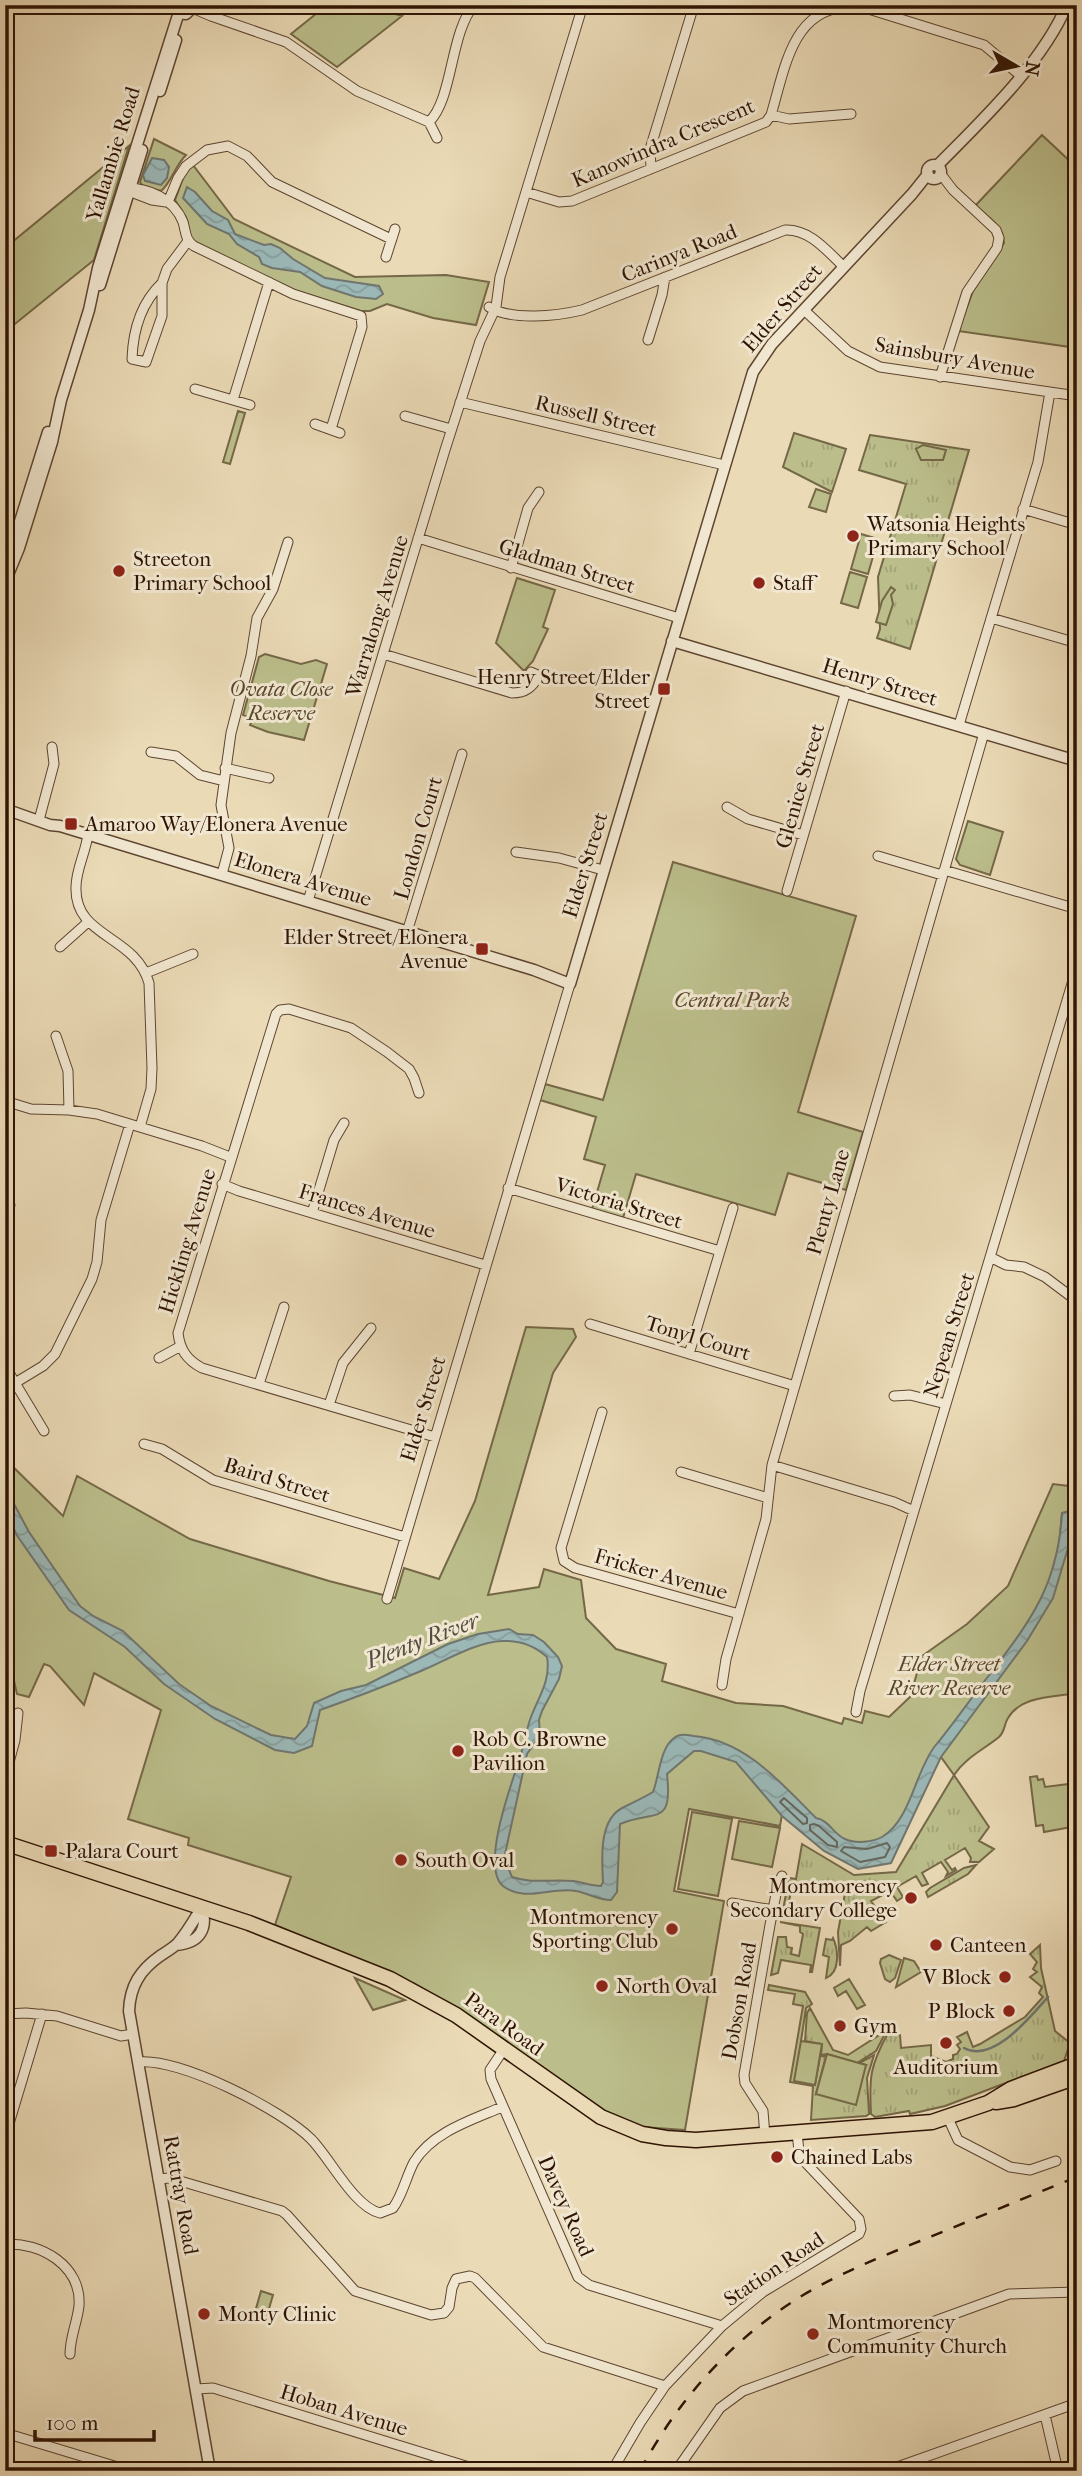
<svg xmlns="http://www.w3.org/2000/svg" width="1082" height="2476" font-family="'IM FELL French Canon',serif">
	<style>
		.grass { fill: url(#grass-tufts); stroke: #756847; stroke-width: 2 }
		.green { fill: #bbbe8b; stroke: #756847; stroke-width: 2 }
		.water { fill: url(#water-waves); stroke: #70766f; stroke-width: 2 }
		.lines { fill: none; stroke-linecap: round; stroke-linejoin: round }
		.shore { stroke: #65665d; stroke-width: 2 }
		.stream { stroke: #70766f; stroke-width: 2.5 }
		.minor-casing { stroke: #5e4530; stroke-width: 11 }
		.tertiary-casing { stroke: #5e4530; stroke-width: 13 }
		.primary-casing { stroke: #2f1303; stroke-width: 17 }
		.minor { stroke: #f1e7d0; stroke-width: 9 }
		.tertiary { stroke: #f1e7d0; stroke-width: 10 }
		.primary { stroke: #eadab6; stroke-width: 14 }
		.rail { stroke: #2f1303; stroke-width: 2.5; stroke-dasharray: 12 12; stroke-linecap: butt }
		.poi-dot { fill: #8f2418; stroke: #f1e7d0; stroke-width: 2.5 }
		.labels { text-anchor: middle; stroke-width: 6; stroke-linejoin: round; paint-order: stroke }
		.street-label { font-size: 21px; fill: #2f1303; stroke: #f1e7d0 }
		.poi-label { font-size: 21px; fill: #2f1303; stroke: #f1e7d0; text-anchor: start }
		.park-label { font-size: 21px; font-style: italic; fill: #59462c; stroke: #f1e7d0 }
		.water-label { font-size: 23px; font-style: italic; fill: #554d42; stroke: #f1e7d0 }
	</style>
	<defs>
		<pattern id="grass-tufts" width="24" height="20" patternUnits="userSpaceOnUse" patternTransform="scale(1.75)"><rect width="24" height="20" fill="#bbbe8b"/><path d="M3 7l-1-3M5 7V3M7 7l1-3M15 17l-1-3M17 17v-4M19 17l1-3" fill="none" stroke="#a1a276"/></pattern>
		<pattern id="water-waves" width="16" height="10" patternUnits="userSpaceOnUse" patternTransform="scale(1.75)"><rect width="16" height="10" fill="#9bb8b7"/><path d="M0 5q4-4 8 0t8 0" fill="none" stroke="#869d9c"/></pattern>
	</defs>
	<rect width="100%" height="100%" fill="#eadab6"/>
	<filter id="stains"><feTurbulence type="fractalNoise" baseFrequency=".00286" numOctaves="4"/><feColorMatrix values="0 0 0 0 .2 0 0 0 0 .09 0 0 0 0 .02 0 0 0 .5 -.17"/></filter>
	<radialGradient id="worn" r=".72"><stop offset=".6" stop-color="#630" stop-opacity="0"/><stop offset="1" stop-color="#630" stop-opacity=".3"/></radialGradient>
	<path class="grass" d="M794,433L846,449L832,492L783,467Z
		M870,435L969,450L910,649L877,638L880,629L878,577L906,484L859,470Z
		M954,1775L989,1827L979,1841L994,1849L979,1862H970L971,1858L965,1848L945,1860L952,1870L955,1868L956,1870L946,1876L948,1872L941,1862L922,1873L928,1884L922,1886L916,1876L897,1887L903,1897L897,1901L890,1891L871,1901L886,1922L871,1931L867,1927L850,1941L841,1945L840,1966L838,1932L845,1893L792,1884L788,1908L783,1910L789,1878L796,1879L802,1844L854,1875L896,1872Z
		M976,1865L968,1874L928,1897L926,1892L930,1888L964,1868Z
		M780,1922L820,1928L812,1972H810L811,1965L781,1960L778,1973L771,1975L778,1937H786L787,1947L792,1948L791,1954L799,1956L803,1934L800,1932V1926Z
		M833,1938C838,1949 841,1972 826,1978L829,1957L823,1955L826,1939L832,1940Z
		M1040,1945L1041,1968L1055,2031L1070,2043L1064,2061L945,2106L910,2114L909,2111L875,2117L871,2114C869,2077 870,2066 888,2033L900,2035L901,2048L931,2045V2056L946,2062L953,2059V2055L957,2054L960,2049L957,2045L961,2042L957,2037L967,2032L973,2047L980,2044L1025,2017L1043,1997L1039,1993L1042,1987L1030,1977L1037,1972L1033,1969L1037,1962L1030,1954Z
		M889,1955L901,1960L895,1978L890,1982L885,1979L880,1963L881,1959Z
		M904,1958L914,1961L921,1972L896,1987Z
		M769,1985L805,1992L812,2004L806,2008L801,2041L815,2084L820,2056H826L816,2094L866,2065L860,2063L874,2055L867,2078L869,2114L866,2116L811,2120L813,2086L790,2082L803,2006L793,2004L795,1994L768,1990Z
		M810,2008L833,2050L848,2055L887,2030L876,2051L857,2063L827,2054L821,2055L822,2044L805,2041L807,2013Z"/>
	<path class="green" d="M327,5H392L386,11L402,16L337,67L291,34Z
		M1042,135L1074,165L1077,162V348L958,331L973,291L1004,243C1003,226 987,216 975,206Z
		M154,139L186,155C175,166 171,183 161,191L143,186L140,182Z
		M129,146L94,260L5,332V248Z
		M193,165L234,219L355,277L446,275L489,282L476,325L433,318L387,304L370,311H361L294,290L195,243L191,239L187,220L175,200L185,173Z
		M238,411L245,413L230,464L223,462Z
		M923,445L946,450L943,460H921L916,449Z
		M816,489L831,494L826,512L809,507Z
		M861,534L878,539L868,574L851,569Z
		M850,572L867,577L858,608L841,603Z
		M517,578L555,590L543,627L548,629L533,661L524,671L496,643Z
		M891,587L895,590L891,595L893,604L886,625L876,622L882,601Z
		M265,654L301,664L316,660L327,664L304,740L268,732L250,725L253,719L243,715L259,657Z
		M968,821L1003,832L990,875L960,865L956,859Z
		M673,862L856,916L798,1112L863,1132L846,1190L788,1173L775,1215L636,1174L623,1218L592,1209L605,1165L584,1159L596,1117L540,1100L545,1084L603,1100Z
		M526,1327L573,1329L576,1337L553,1373L488,1595L539,1587L544,1569L581,1580L586,1618L616,1649L666,1664L662,1681L736,1703L783,1706L842,1724L844,1718L862,1723L865,1711L889,1717L910,1697L922,1656L967,1624L1008,1586L1053,1484L1077,1487V1510L1062,1513L1059,1546L1049,1582L1039,1605L1025,1629L940,1742L937,1752L1035,1620L1077,1516V1708L1070,1709L1071,1694C1050,1697 1020,1697 1008,1718C1004,1724 1005,1732 999,1737C983,1750 965,1758 954,1775L938,1753L902,1825L857,1854L784,1803L780,1826L689,1809L674,1891L724,1901L685,2130L643,2127L609,2115L469,2016L415,1984L275,1925L291,1877L188,1845L189,1838L128,1819L161,1710L94,1673L84,1705L50,1666L44,1664L29,1697L17,1694L8,1655L5,1654V1459L63,1516L77,1476L190,1539L329,1581L395,1598L404,1568L439,1579L475,1501Z
		M1037,1776L1038,1780L1043,1779L1045,1787L1077,1783V1826L1044,1832L1043,1825L1036,1826L1030,1777Z
		M692,1812L732,1819L718,1896L678,1889Z
		M739,1821L780,1828L772,1867L732,1859Z
		M355,1978L405,2000L373,2010Z
		M849,1979L865,2005L857,2009L846,1991L838,1996L834,1988Z
		M801,2041L822,2044L815,2085L794,2081Z
		M827,2054L866,2065L856,2105L816,2094Z
		M261,2291L273,2295L265,2322L253,2319Z"/>
	<path class="water" d="M152,158L164,160L169,167L167,178L161,185L145,181L143,175Z
		M187,187L195,192L212,211L228,220L235,234L264,245L271,244L280,248L293,259L325,278L379,286L383,294L376,299L356,297L322,286L300,272L272,268L262,264L259,257L237,244L229,234L207,224L183,198Z
		M5,1494L14,1504L29,1532L80,1606L93,1616L123,1631L179,1684L211,1706L271,1735L295,1739L307,1726L314,1703L341,1691L366,1685L448,1644L478,1634L509,1629L518,1634L533,1635L544,1642L558,1657L562,1666L559,1679L542,1711L539,1720L540,1736L527,1754L505,1854L506,1863L512,1877C532,1884 552,1879 573,1881C582,1882 591,1886 601,1886L603,1882C602,1859 598,1819 624,1807C634,1802 643,1798 653,1792C659,1777 660,1748 674,1738C680,1733 688,1735 694,1736C745,1740 782,1784 816,1818C829,1820 834,1835 845,1839C855,1844 873,1842 882,1837C911,1820 915,1771 935,1746C954,1723 971,1698 990,1674C1032,1619 1058,1584 1062,1513L1077,1509V1530L1068,1548L1053,1598L1027,1641L941,1757L891,1863L858,1869L824,1851L782,1816L736,1762L701,1751H694L667,1774C673,1828 655,1809 620,1824L617,1892L611,1900C598,1900 588,1893 576,1891C552,1886 525,1903 503,1886C480,1867 512,1782 520,1758C524,1745 526,1730 531,1717C539,1696 551,1680 547,1657C534,1645 520,1640 502,1641C476,1642 445,1661 421,1671C388,1685 354,1698 320,1710L312,1746L294,1753L275,1750L215,1719L164,1684L125,1647L69,1610L16,1534L5,1507Z"/>
	<g class="lines">
		<path class="shore" d="M784,1798L807,1818V1823L803,1824L780,1802Z
			M814,1824L819,1826L837,1842V1847L828,1845L810,1830V1825Z
			M887,1843L890,1847L885,1857L860,1862L841,1851L844,1847L867,1849Z"/>
		<path class="stream" d="M964,2048C993,2064 1031,2016 1048,1997"/>
		<g class="minor-casing">
			<path id="minor" d="M190,7L211,16L286,42L357,91L429,122C453,99 450,33 474,5
				M771,115L789,119L851,114
				M429,122L437,138
				M651,169L650,149L694,5
				M124,188C148,187 174,199 183,222C186,232 185,240 194,246L293,294L361,316L362,327L331,429
				M126,190L152,200L166,202
				M526,192L559,202L572,201L766,122L771,115C786,65 793,0 862,7L984,45L1021,76
				M168,202L178,178L186,166L207,150L228,146L247,156L272,182L391,239
				M386,257L395,229
				M162,283C141,303 133,330 132,359L146,362L162,316V283L167,269L188,241
				M489,307C512,321 557,316 582,310L785,230C810,229 827,251 844,267
				M804,310L848,351L880,367L1077,396
				M648,340L662,295L665,277
				M940,377L967,292L997,248L999,238L996,230L953,190L940,173
				M195,389L250,405
				M233,400L269,282
				M460,402L724,465
				M405,416L451,429
				M315,424L340,433
				M1023,509L1077,525
				M418,538L679,618
				M511,568L528,508L539,492
				M991,618L1077,643
				M383,654L512,693C526,693 532,687 539,676
				M531,672L547,679
				M959,725L1038,462L1050,392
				M151,752L176,756L200,775L224,781
				M225,768L269,778
				M727,807L748,819L803,835
				M39,820L54,764L52,747
				M88,834C86,852 76,869 76,887C74,938 135,934 149,983L152,1068L151,1089L140,1127
				M516,852L559,858L603,870
				M878,856L942,875
				M944,870L1077,909
				M222,874L229,848L221,805L231,733L251,656L257,618L273,589L288,542
				M787,891L846,691
				M308,901L445,450L480,341L496,307L500,277L583,5
				M407,932L462,754
				M60,947L88,922
				M146,973L193,954
				M56,1036L68,1071L69,1110
				M419,1093L414,1078L409,1069L387,1052L351,1028L289,1009L280,1010L276,1014L178,1333C180,1350 187,1360 202,1368L435,1437
				M5,1101L31,1109L69,1110L97,1114L202,1146L230,1157
				M222,1184L239,1191L485,1265
				M508,1188L720,1251
				M5,1206L10,1205
				M312,1213L334,1140L344,1123
				M990,1257L1006,1265L1024,1267L1045,1277L1077,1301
				M590,1324L795,1386
				M689,1354L733,1208
				M159,1358L181,1346
				M5,1366L44,1431
				M15,1383L43,1366L55,1354L92,1279L97,1262L101,1220L130,1124
				M259,1384L284,1307
				M894,1396L910,1395L946,1404
				M329,1405L343,1363L371,1328
				M602,1412L561,1548L564,1561L575,1568L739,1614
				M144,1444L162,1449L213,1480L405,1537
				M772,1465L894,1502L914,1511
				M681,1472L768,1498
				M387,1599L570,984
				M722,1685L726,1659L766,1519L772,1465L984,733
				M856,1712L860,1691L1077,967
				M1075,1724L1077,1727
				M5,1777L15,1740L18,1713
				M732,1903L773,1910
				M5,2014L26,2013L57,2016L121,2036L133,2034
				M1077,2044V2058
				M504,2049L490,2070L491,2079L578,2277L589,2285L722,2326
				M138,2062C179,2057 282,2110 311,2139C330,2158 354,2207 380,2213L393,2208C403,2194 406,2177 414,2162C432,2132 472,2120 502,2107
				M948,2118L958,2140L1010,2167L1030,2170L1056,2161
				M765,2136L763,2111L745,2083L744,2075L770,1925L778,1884L782,1876
				M5,2137L42,2014
				M158,2179L170,2178L282,2211L287,2215L355,2291L431,2315L444,2313L449,2307L452,2288L456,2279L470,2276L475,2278L543,2347L665,2386
				M5,2244C41,2242 82,2266 79,2306C77,2323 70,2337 70,2354
				M196,2389L213,2388L482,2471
				M1045,2415L1058,2471
				M5,2433L131,2471
				M612,2471L640,2423L665,2386L722,2326L763,2292L859,2234L861,2229L859,2219L803,2160L799,2151L797,2133
				M676,2471L720,2408L743,2391L1009,2294L1077,2292
				M886,2471L1077,2403"/>
		</g>
		<g class="tertiary-casing">
			<path id="tertiary" d="M177,8L180,13L186,14L190,10V5
				M160,91L176,40
				M927 172a7 7 0 1 1 14 0a7 7 0 1 1-14 0Z
				M937,166C982,120 1041,65 1067,5
				M100,285L142,150
				M11,550L48,432
				M5,582L19,548L52,442L61,400L89,310L98,268L179,12
				M672,641L1077,761
				M5,809L50,825L60,826L534,970L570,984L753,372L772,344L912,194L928,174
				M202,1907C194,1920 188,1931 178,1943C173,1948 166,1952 160,1956C140,1970 130,1986 129,2011L210,2471
				M176,1945C200,1943 208,1929 202,1907"/>
		</g>
		<g class="primary-casing">
			<path id="primary" d="M5,1843L249,1923L390,1979L456,2015L601,2117L642,2134L666,2138L696,2140L932,2122L988,2103L1011,2089L1077,2064
				M996,2102L1014,2099L1077,2077"/>
		</g>
		<use href="#minor" class="minor"/>
		<use href="#tertiary" class="tertiary"/>
		<use href="#primary" class="primary"/>
		<path class="rail" d="M640,2471C677,2401 732,2339 800,2297C838,2274 878,2258 920,2241C972,2220 1024,2198 1077,2177"/>
	</g>
	<g class="poi-dot">
		<circle cx="853" cy="536" r="7"/>
		<circle cx="119" cy="571" r="7"/>
		<circle cx="759" cy="583" r="7"/>
		<rect x="657" y="682" width="14" height="14" rx="3.5"/>
		<rect x="64" y="817" width="14" height="14" rx="3.5"/>
		<rect x="475" y="942" width="14" height="14" rx="3.5"/>
		<circle cx="458" cy="1751" r="7"/>
		<rect x="44" y="1844" width="14" height="14" rx="3.5"/>
		<circle cx="401" cy="1860" r="7"/>
		<circle cx="911" cy="1898" r="7"/>
		<circle cx="672" cy="1929" r="7"/>
		<circle cx="936" cy="1945" r="7"/>
		<circle cx="1005" cy="1977" r="7"/>
		<circle cx="602" cy="1986" r="7"/>
		<circle cx="1009" cy="2011" r="7"/>
		<circle cx="840" cy="2026" r="7"/>
		<circle cx="946" cy="2043" r="7"/>
		<circle cx="777" cy="2157" r="7"/>
		<circle cx="204" cy="2314" r="7"/>
		<circle cx="813" cy="2334" r="7"/>
	</g>
	<g class="labels">
		<g class="street-label">
			<text transform="translate(663 143) rotate(-23)" y="7">Kanowindra Crescent</text>
			<text transform="translate(113 154) rotate(-73)" y="7">Yallambie Road</text>
			<text transform="translate(679 253) rotate(-22)" y="7">Carinya Road</text>
			<text transform="translate(782 308) rotate(-49)" y="7">Elder Street</text>
			<text transform="translate(955 358) rotate(10)" y="7">Sainsbury Avenue</text>
			<text transform="translate(596 416) rotate(13)" y="7">Russell Street</text>
			<text transform="translate(567 566) rotate(17)" y="7">Gladman Street</text>
			<text transform="translate(377 616) rotate(-73)" y="7">Warralong Avenue</text>
			<text transform="translate(880 682) rotate(17)" y="7">Henry Street</text>
			<text transform="translate(800 786) rotate(-74)" y="7">Glenice Street</text>
			<text transform="translate(418 838) rotate(-74)" y="7">London Court</text>
			<text transform="translate(585 865) rotate(-73)" y="7">Elder Street</text>
			<text transform="translate(303 879) rotate(17)" y="7">Elonera Avenue</text>
			<text transform="translate(828 1202) rotate(-74)" y="7">Plenty Lane</text>
			<text transform="translate(619 1203) rotate(17)" y="7">Victoria Street</text>
			<text transform="translate(367 1211) rotate(17)" y="7">Frances Avenue</text>
			<text transform="translate(187 1241) rotate(-73)" y="7">Hickling Avenue</text>
			<text transform="translate(949 1335) rotate(-73)" y="7">Nepean Street</text>
			<text transform="translate(698 1338) rotate(17)" y="7">Tonyl Court</text>
			<text transform="translate(423 1409) rotate(-73)" y="7">Elder Street</text>
			<text transform="translate(277 1480) rotate(17)" y="7">Baird Street</text>
			<text transform="translate(661 1574) rotate(16)" y="7">Fricker Avenue</text>
			<text transform="translate(739 2001) rotate(-80)" y="7">Dobson Road</text>
			<text transform="translate(504 2024) rotate(36)" y="7">Para Road</text>
			<text transform="translate(181 2195) rotate(80)" y="7">Rattray Road</text>
			<text transform="translate(566 2206) rotate(66)" y="7">Davey Road</text>
			<text transform="translate(774 2269) rotate(-34)" y="7">Station Road</text>
			<text transform="translate(344 2410) rotate(17)" y="7">Hoban Avenue</text>
		</g>
		<g class="poi-label">
			<text x="867" y="531">Watsonia Heights<tspan x="867" dy="24">Primary School</tspan></text>
			<text x="133" y="566">Streeton<tspan x="133" dy="24">Primary School</tspan></text>
			<text x="773" y="590">Staff</text>
			<text x="650" y="684" text-anchor="end">Henry Street/Elder<tspan x="650" dy="24">Street</tspan></text>
			<text x="85" y="831">Amaroo Way/Elonera Avenue</text>
			<text x="468" y="944" text-anchor="end">Elder Street/Elonera<tspan x="468" dy="24">Avenue</tspan></text>
			<text x="472" y="1746">Rob C. Browne<tspan x="472" dy="24">Pavilion</tspan></text>
			<text x="65" y="1858">Palara Court</text>
			<text x="415" y="1867">South Oval</text>
			<text x="897" y="1893" text-anchor="end">Montmorency<tspan x="897" dy="24">Secondary College</tspan></text>
			<text x="658" y="1924" text-anchor="end">Montmorency<tspan x="658" dy="24">Sporting Club</tspan></text>
			<text x="950" y="1952">Canteen</text>
			<text x="991" y="1984" text-anchor="end">V Block</text>
			<text x="616" y="1993">North Oval</text>
			<text x="995" y="2018" text-anchor="end">P Block</text>
			<text x="854" y="2033">Gym</text>
			<text x="946" y="2074" text-anchor="middle">Auditorium</text>
			<text x="791" y="2164">Chained Labs</text>
			<text x="218" y="2321">Monty Clinic</text>
			<text x="827" y="2329">Montmorency<tspan x="827" dy="24">Community Church</tspan></text>
		</g>
		<g class="park-label">
			<text x="281" y="696">Ovata Close<tspan x="281" dy="24">Reserve</tspan></text>
			<text x="732" y="1007">Central Park</text>
			<text x="949" y="1671">Elder Street<tspan x="949" dy="24">River Reserve</tspan></text>
		</g>
		<g class="water-label">
			<text transform="translate(422 1640) rotate(-21)" y="8">Plenty River</text>
		</g>
	</g>
	<rect width="1082" height="2476" fill="none" stroke="#eadab6" stroke-width="28"/>
	<rect x="7" y="7" width="1068" height="2462" fill="none" stroke="#2f1303" stroke-width="3.5"/>
	<rect x="14" y="14" width="1054" height="2448" fill="none" stroke="#2f1303" stroke-width="2"/>
	<g transform="translate(1016 66) rotate(99)" stroke="#f1e7d0" stroke-width="5" paint-order="stroke">
	<path d="M0-5L12 26L0 18L-12 26Z" fill="#2f1303"/>
	<text y="-10" font-size="19" font-weight="bold" text-anchor="middle" fill="#2f1303">N</text>
	</g>
	<path d="M35 2430v10h119v-10" fill="none" stroke="#2f1303" stroke-width="3.5"/>
	<text x="46" y="2430" font-size="21" fill="#2f1303" stroke="#f1e7d0" stroke-width="5" paint-order="stroke">100 m</text>
	<rect width="100%" height="100%" filter="url(#stains)"/>
	<rect width="100%" height="100%" fill="url(#worn)"/>
</svg>
